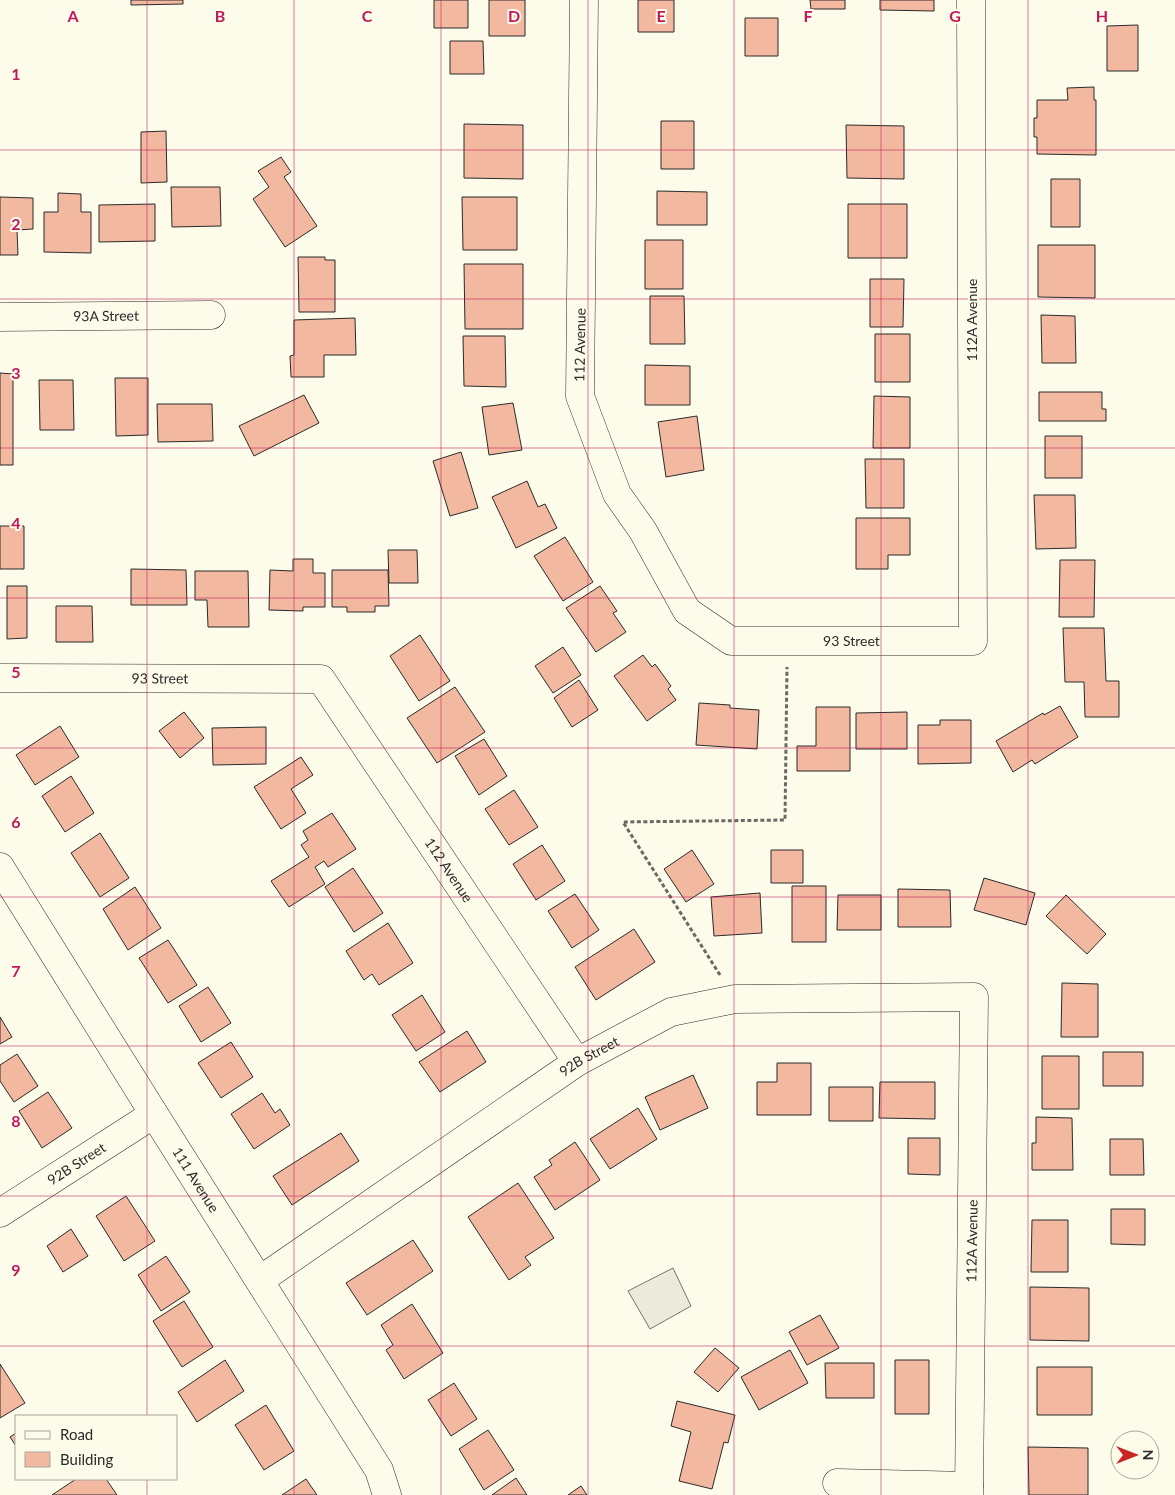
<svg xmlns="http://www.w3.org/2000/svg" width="1175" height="1495" font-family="Lato,sans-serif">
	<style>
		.green { fill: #ecebdb; stroke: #74746e }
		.building { fill: #f2b8a0; stroke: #2b2b2b }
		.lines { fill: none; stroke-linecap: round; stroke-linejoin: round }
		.minor-casing { stroke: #2b2b2b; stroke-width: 29 }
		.path { stroke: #6a6964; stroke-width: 3; stroke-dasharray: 4 2.5; stroke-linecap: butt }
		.minor { stroke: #fdfbea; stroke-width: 28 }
		.grid { fill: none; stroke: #c2185b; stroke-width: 1; stroke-opacity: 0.55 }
		.labels { text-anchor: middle; stroke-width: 4; stroke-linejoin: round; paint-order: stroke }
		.street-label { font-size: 14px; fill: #2b2b2b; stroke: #fdfbea }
		.grid-label { font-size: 16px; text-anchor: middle; font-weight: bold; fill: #c2185b; stroke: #fdfbea; stroke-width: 4; stroke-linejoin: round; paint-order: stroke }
	</style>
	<rect width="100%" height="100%" fill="#fdfbea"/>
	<path class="green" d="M673,1268L691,1306L650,1329L628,1291Z"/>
	<path class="building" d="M131,0H183V4L131,5Z
		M434,0H468V28H434Z
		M489,0H525V36H489Z
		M638,0H674V32H638Z
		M810,0H845V9H811Z
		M880,0H934V11L880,10Z
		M745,18H778V56H745Z
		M1138,25V71H1107V26Z
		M450,41H483L484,74H450Z
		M1094,87V100H1096V155L1037,154V137H1034V118H1037V100H1068L1067,88Z
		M661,121H694V169H661Z
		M464,124L523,125V179L464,178Z
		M846,125L904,126V179L847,178Z
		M166,131L167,182L141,183V132Z
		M281,157L291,172L284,177L317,226L285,247L253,199L269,187L258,171Z
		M1051,179H1080V227H1051Z
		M171,187H220L221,226L172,227Z
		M657,191L707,192V225H657Z
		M58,193L81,194V212H91V253L44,252V212H58Z
		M0,197L33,198V229L17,230L18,255H0Z
		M462,197H517V250H463Z
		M155,204V241L99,242V205Z
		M848,204H907V258H848Z
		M645,240H683V289H645Z
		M1038,245H1095V298L1038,297Z
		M298,257H325V260H335V312H299Z
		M464,264H523V329H465Z
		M870,279H904L903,327H870Z
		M650,296H684L685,344H650Z
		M1041,315L1075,316L1076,363H1042Z
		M355,318L356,355H324V377H291L290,356L294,355V320Z
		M875,334H910V382H875Z
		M463,336H505L506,387L464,386Z
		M645,365L690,366V405H645Z
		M0,373L13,374V465H0Z
		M115,378H148V435L116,436Z
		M39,380H73L74,430H40Z
		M1039,392H1102V409H1106V421H1039Z
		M304,395L319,423L254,456L239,426Z
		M874,396L910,397V448H873Z
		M513,403L522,450L489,455L482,407Z
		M157,404H212L213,441L158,442Z
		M697,416L704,470L666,477L658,422Z
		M1045,436H1082V478H1045Z
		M461,452L478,508L450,516L433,461Z
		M865,459H904V508H866Z
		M527,481L538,507L545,504L557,528L516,548L492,497Z
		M1034,495H1075L1076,548L1036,549Z
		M856,518H910V555H888V569H856Z
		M0,526H24V569H0Z
		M565,537L593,582L563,601L534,556Z
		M388,550H417L418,583H389Z
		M293,559H313V573H325V607H303V611L269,610L270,570L293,571Z
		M1060,560H1095L1094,617H1059Z
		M131,569L186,570L187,605H131Z
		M332,570H388L389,606H375V612H347V607H332Z
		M195,571H248L249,627H208L207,600H195Z
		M7,586H27V638L7,639Z
		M600,586L617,611L613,613L626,632L596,652L566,608Z
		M56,606H92L93,642H56Z
		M1063,628H1104L1106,681H1119V717H1085L1084,682H1065Z
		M420,635L450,681L419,701L390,656Z
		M563,647L581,675L553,693L535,666Z
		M643,655L652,667L655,664L671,686L668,689L676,700L647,721L614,676Z
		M579,680L598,710L572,727L554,698Z
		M455,687L485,732L437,763L407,718Z
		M699,703L730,705V708L759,710L757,749L696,745Z
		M1060,706L1078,737L1035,764L1032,760L1013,772L996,741L1043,713L1044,715Z
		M816,707H850V771H797V746H816Z
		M184,712L204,738L180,758L159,731Z
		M907,712V749H856V713Z
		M940,720H971V763L918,764V725H940Z
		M60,726L79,757L35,785L16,755Z
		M266,727V764L213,765L212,728Z
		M484,739L507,776L479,795L455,756Z
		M301,757L313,775L291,789L306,813L281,829L254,787Z
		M71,776L94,813L65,832L42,796Z
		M514,790L538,827L509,845L485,809Z
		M332,813L356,849L328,867L324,861L315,867L325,884L289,907L271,881L309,857L301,845L308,840L303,831Z
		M100,833L129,878L100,897L71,853Z
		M542,845L565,881L536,900L513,864Z
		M692,850L714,884L686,902L664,869Z
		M771,850H803V883H771Z
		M353,868L383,913L354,932L325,887Z
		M984,878L1035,893L1026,925L974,910Z
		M792,886H826V942H792Z
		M135,887L161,928L128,950L103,909Z
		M898,889L950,890L951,927H898Z
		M760,893L762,933L714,936L711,897Z
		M575,894L599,930L572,948L548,911Z
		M838,895H881V930H837Z
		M1066,895L1106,934L1087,954L1046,916Z
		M388,923L413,963L379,985L372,974L364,980L346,951Z
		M634,929L655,962L596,1000L575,967Z
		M168,940L197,985L168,1003L139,958Z
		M1062,983L1098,984V1037H1061Z
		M208,987L231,1023L201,1042L179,1006Z
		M422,995L445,1032L416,1051L392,1015Z
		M0,1017L12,1037L0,1044Z
		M467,1031L486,1062L440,1092L419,1062Z
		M231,1042L253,1077L221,1098L198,1063Z
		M1103,1052H1143V1086H1103Z
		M17,1054L38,1086L14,1102L0,1081V1065Z
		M1042,1056H1079V1109H1042Z
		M777,1063H811V1115H757V1082H777Z
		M693,1075L708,1108L660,1130L645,1097Z
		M880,1082H935V1119L879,1118Z
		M829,1087H873V1121H829Z
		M48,1092L72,1128L42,1148L19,1111Z
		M262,1093L275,1113L280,1109L290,1125L254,1149L231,1114Z
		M638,1108L657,1139L610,1169L590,1139Z
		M1036,1117L1072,1118L1073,1170H1032V1143H1036Z
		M341,1133L359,1161L292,1205L273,1176Z
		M908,1138H940V1175L908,1174Z
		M1110,1139H1143L1144,1175H1110Z
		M575,1142L600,1180L555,1210L534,1177L552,1165L549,1160Z
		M518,1183L554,1238L525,1257L531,1265L509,1280L468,1217Z
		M126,1196L155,1241L124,1261L96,1216Z
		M1111,1209H1145V1245L1111,1244Z
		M1032,1220H1068V1272H1031Z
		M71,1229L88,1256L63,1272L47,1246Z
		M413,1240L433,1271L367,1315L346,1283Z
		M166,1256L190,1292L161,1311L138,1275Z
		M1030,1287L1089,1288V1341L1030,1340Z
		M184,1301L213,1347L182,1367L153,1321Z
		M412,1304L443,1353L404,1379L386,1350L393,1345L381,1325Z
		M820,1315L839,1348L807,1365L789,1332Z
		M715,1348L739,1368L718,1392L694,1372Z
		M790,1350L808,1383L759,1410L741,1377Z
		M225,1360L244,1391L197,1422L178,1392Z
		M895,1360H929V1414H895Z
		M825,1363H874V1398H826Z
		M0,1364L25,1403L0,1418Z
		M1037,1367H1092V1415H1037Z
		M454,1383L477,1419L451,1436L428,1400Z
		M677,1401L735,1415L728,1443L724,1442L712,1489L679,1481L691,1432L671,1426Z
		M266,1405L294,1451L264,1470L235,1425Z
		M488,1430L514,1470L484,1490L459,1449Z
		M16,1433V1446L10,1437Z
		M1028,1447L1088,1448V1495H1029Z
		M516,1478L527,1495H492Z
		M76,1479H106L117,1495H52Z
		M306,1479L317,1495H282Z
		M581,1486L587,1495H568Z"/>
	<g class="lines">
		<g class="minor-casing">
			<g id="minor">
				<path id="s1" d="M584,0L580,396L617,494L643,531L687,611L731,641H973L971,0"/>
				<path id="s2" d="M0,317L211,315"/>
				<path id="s3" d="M0,678L321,679L577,1062"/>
				<path id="s4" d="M0,867L154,1114L379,1470L387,1495"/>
				<path id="s5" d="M0,1213L154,1114"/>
				<path id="s6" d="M260,1280L577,1062L671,1012L735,999L974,997L969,1495"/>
				<path d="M837,1483L969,1486"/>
			</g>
		</g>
		<path class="path" d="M720,975L623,822L785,820L787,667"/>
		<use href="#minor" class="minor"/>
	</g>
	<path class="grid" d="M147,0V1416M294,0V1495M441,0V1495M588,0V1495M734,0V1495M881,0V1495M1028,0V1495M0,150H1175M0,299H1175M0,448H1175M0,598H1175M0,748H1175M0,897H1175M0,1046H1175M0,1196H1175M0,1346H1175M147,1479V1495"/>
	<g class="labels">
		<g class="street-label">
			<text dy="5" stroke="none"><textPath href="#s2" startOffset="106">93A Street</textPath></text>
			<text transform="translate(972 320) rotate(-90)" y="5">112A Avenue</text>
			<text transform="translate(580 345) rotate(-89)" y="5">112 Avenue</text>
			<text dy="5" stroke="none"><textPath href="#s1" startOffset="811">93 Street</textPath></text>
			<text dy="5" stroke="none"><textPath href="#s3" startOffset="160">93 Street</textPath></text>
			<text dy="5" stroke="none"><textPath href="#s3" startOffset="551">112 Avenue</textPath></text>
			<text dy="5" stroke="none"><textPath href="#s6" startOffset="398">92B Street</textPath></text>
			<text dy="5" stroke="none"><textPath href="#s5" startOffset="91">92B Street</textPath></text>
			<text dy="5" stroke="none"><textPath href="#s4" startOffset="369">111 Avenue</textPath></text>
			<text transform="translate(972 1241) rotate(-89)" y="5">112A Avenue</text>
		</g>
	</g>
	<g class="grid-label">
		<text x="73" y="22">A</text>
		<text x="220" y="22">B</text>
		<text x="367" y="22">C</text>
		<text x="514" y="22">D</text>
		<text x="661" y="22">E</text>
		<text x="808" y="22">F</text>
		<text x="955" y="22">G</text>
		<text x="1102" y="22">H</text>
		<text x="16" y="80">1</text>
		<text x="16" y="230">2</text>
		<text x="16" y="379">3</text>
		<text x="16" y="529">4</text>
		<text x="16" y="678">5</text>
		<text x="16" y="828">6</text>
		<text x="16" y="977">7</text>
		<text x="16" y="1127">8</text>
		<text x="16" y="1276">9</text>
	</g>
	<rect x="15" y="1415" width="162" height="65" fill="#fdfbea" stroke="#a9a89e"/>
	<rect x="25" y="1431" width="25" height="8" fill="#fdfbea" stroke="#a9a89e"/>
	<text x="60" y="1440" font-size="15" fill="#2b2b2b">Road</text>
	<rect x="25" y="1452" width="25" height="15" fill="#f2b8a0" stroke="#a9a89e"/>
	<text x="60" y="1465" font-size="15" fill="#2b2b2b">Building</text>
	<g transform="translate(1135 1455) rotate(90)"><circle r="24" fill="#fdfbea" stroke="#a9a89e"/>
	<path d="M0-4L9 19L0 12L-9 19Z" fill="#c62828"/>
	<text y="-8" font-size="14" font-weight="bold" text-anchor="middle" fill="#2b2b2b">N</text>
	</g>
</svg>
